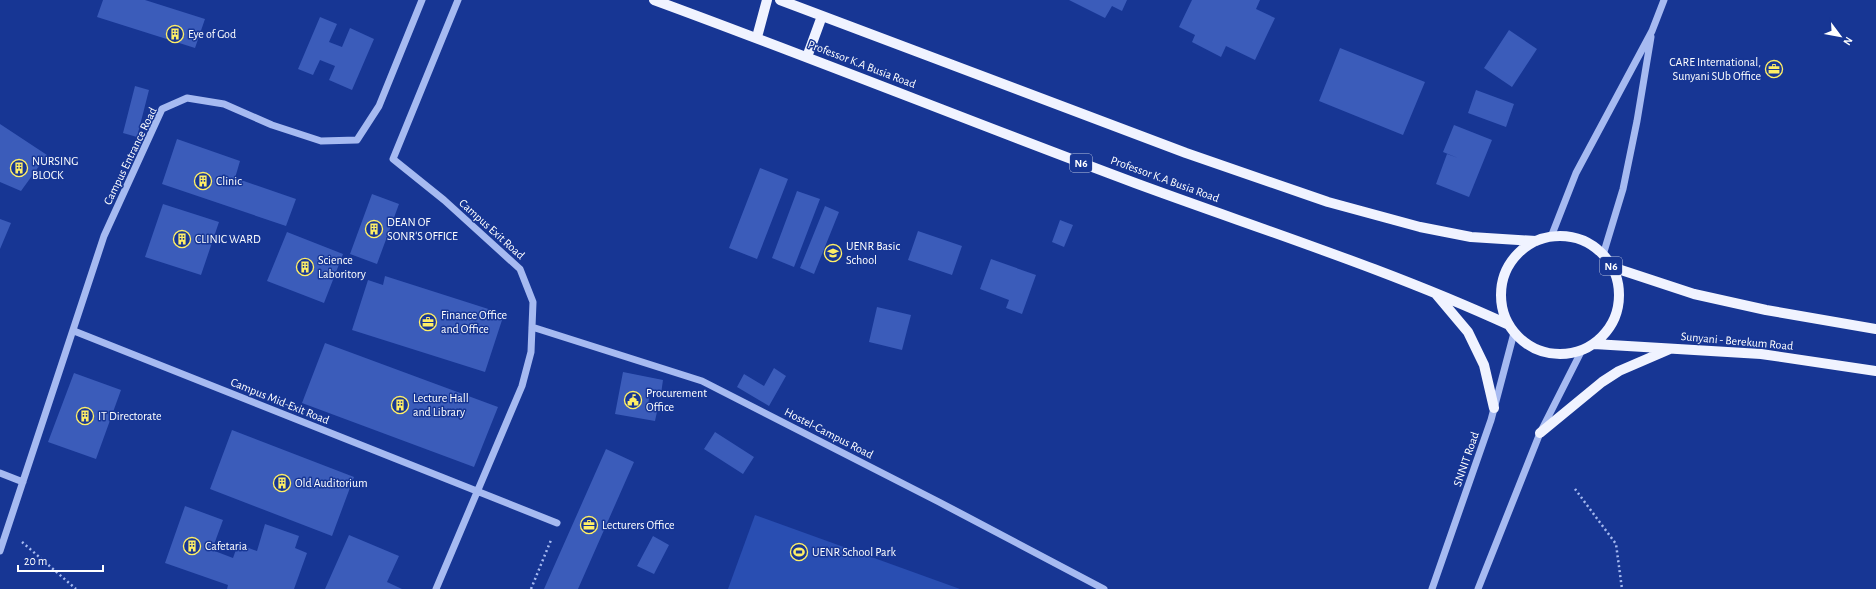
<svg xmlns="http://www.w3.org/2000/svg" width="1876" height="589" font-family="'Alegreya Sans',sans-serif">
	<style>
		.green { fill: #294eb2 }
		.building { fill: #3b5cba }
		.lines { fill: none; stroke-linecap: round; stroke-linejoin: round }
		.path { stroke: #a6baf1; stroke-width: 2.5; stroke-dasharray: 2 3; stroke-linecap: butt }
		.minor { stroke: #a6baf1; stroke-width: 7 }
		.major { stroke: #f0f3ff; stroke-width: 10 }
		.labels { text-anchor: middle; stroke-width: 3; stroke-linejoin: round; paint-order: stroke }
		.shield { fill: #173694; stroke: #b9c3df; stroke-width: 1 }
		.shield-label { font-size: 11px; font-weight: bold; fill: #fff }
		.poi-label { font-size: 12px; fill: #fff; stroke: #173694; text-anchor: start }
		.street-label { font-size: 12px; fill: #fff; stroke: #173694 }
	</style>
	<rect width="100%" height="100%" fill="#173694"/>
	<path class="green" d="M755,515L960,589H728Z"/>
	<path class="building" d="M103,0H145L205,19L195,48L97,17Z
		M1069,0H1127L1122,11L1112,6L1105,18Z
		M1192,0H1260L1256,9L1275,18L1255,60L1226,46L1221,57L1192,42L1195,35L1179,27Z
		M320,17L337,24L329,42L342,47L350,28L374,39L352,90L329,80L335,66L320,60L313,75L298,69Z
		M1509,30L1537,49L1512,87L1484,68Z
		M1340,48L1425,82L1403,135L1319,101Z
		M135,86L149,90L137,137L123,133Z
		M1476,90L1514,104L1506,127L1468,113Z
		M0,124L47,155L21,191L0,182Z
		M1454,125L1492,140L1469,197L1436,184L1447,154L1458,158L1443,152Z
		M177,139L240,161L235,178L296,199L286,226L162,184Z
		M760,168L788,179L757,259L729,248Z
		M797,191L820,199L794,267L772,258Z
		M372,194L399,204L377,264L350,254Z
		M163,204L219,222L201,275L145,257Z
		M825,206L839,212L814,274L800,268Z
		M0,219L11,223L0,249Z
		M1060,220L1073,225L1064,247L1052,242Z
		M918,231L962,246L952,275L908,260Z
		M287,232L343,254L324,303L267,281Z
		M991,259L1036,275L1022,314L1006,308L1009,300L980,289Z
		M385,276L504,314L485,372L352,330L368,280L383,285Z
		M877,307L911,315L902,350L869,342Z
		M325,343L498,407L474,467L302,403Z
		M774,368L786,376L769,406L737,387L744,374L764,386Z
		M623,372L663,380L661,394L650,392L648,405L658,407L655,421L615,414Z
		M74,373L121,390L96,459L48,442Z
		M232,430L354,477L332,536L210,489Z
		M715,432L754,457L743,474L704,449Z
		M606,449L634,462L578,589H544Z
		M185,506L223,520L212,550L233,558L238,544L257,551L265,524L299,536L295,548L307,553L294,589H227L228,585L165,563Z
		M349,535L399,556L387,582L402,589H325Z
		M653,536L669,545L654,574L637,566Z"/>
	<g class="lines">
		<path class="path" d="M1575,489L1616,544L1622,589
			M22,542L76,589
			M531,589L551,540"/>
		<path class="minor" d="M1551,237L1576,173L1652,31L1664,0
			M1603,255L1623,189L1637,121L1651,37
			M532,327L702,381L939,502L1104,589
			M74,331L557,523
			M0,473L23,482
			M0,551L104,236L162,109L187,98L224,104L272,125L321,141L357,140L379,106L422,0
			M436,589L522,386L531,352L533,302L520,269L444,200L393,159L458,0
			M1432,589L1491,420L1514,333
			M1478,589L1540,433L1582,350"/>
		<path class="major" d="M654,0C815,59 974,123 1135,183C1260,229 1387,269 1509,325
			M780,0L1186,153L1328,202L1420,227L1471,237L1536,241
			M757,37L767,0
			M807,57L822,16
			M1501 295a59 59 0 1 1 118 0a59 59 0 1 1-118 0Z
			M1612,267L1694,294L1766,310L1876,329
			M1436,294L1468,332L1484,365L1494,408
			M1594,344L1761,354L1876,371
			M1540,433L1602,382L1619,371L1670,349"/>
	</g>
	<defs>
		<g id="building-ring" transform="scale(0.9)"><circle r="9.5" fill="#173694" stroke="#ffef66" stroke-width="1.5"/><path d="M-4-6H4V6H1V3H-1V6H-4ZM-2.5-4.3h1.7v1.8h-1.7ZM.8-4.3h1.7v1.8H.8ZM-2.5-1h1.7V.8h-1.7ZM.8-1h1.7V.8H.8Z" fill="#ffef66"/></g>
		<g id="office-ring" transform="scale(0.9)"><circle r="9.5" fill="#173694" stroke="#ffef66" stroke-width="1.5"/><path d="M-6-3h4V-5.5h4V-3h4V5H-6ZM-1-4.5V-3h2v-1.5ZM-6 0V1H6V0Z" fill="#ffef66"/></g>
		<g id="school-ring" transform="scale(0.9)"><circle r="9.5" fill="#173694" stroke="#ffef66" stroke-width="1.5"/><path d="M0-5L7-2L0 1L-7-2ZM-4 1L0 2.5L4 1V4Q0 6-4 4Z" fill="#ffef66"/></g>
		<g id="civic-ring" transform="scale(0.9)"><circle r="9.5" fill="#173694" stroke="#ffef66" stroke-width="1.5"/><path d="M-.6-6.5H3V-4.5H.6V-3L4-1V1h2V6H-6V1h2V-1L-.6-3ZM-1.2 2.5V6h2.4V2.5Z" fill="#ffef66"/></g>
		<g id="stadium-ring" transform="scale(0.9)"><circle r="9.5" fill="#173694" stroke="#ffef66" stroke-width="1.5"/><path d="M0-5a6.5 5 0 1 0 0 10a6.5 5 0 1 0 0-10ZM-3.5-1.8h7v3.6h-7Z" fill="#ffef66"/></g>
	</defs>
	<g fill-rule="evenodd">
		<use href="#building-ring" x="175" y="34"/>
		<use href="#office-ring" x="1774" y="69"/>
		<use href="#building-ring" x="19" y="168"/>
		<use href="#building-ring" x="203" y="181"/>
		<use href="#building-ring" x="374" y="229"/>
		<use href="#building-ring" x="182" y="239"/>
		<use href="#school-ring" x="833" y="253"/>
		<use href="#building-ring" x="305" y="267"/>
		<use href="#office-ring" x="428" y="322"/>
		<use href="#civic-ring" x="633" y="400"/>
		<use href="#building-ring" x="400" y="405"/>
		<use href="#building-ring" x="85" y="416"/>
		<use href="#building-ring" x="282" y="483"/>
		<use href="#office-ring" x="589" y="525"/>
		<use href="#building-ring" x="192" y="546"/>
		<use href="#stadium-ring" x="799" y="552"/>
	</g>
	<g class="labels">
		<g class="shield">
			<rect x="1070" y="154" width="22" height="18" rx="3"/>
			<rect x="1600" y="257" width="22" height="18" rx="3"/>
		</g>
		<g class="shield-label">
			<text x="1081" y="167">N6</text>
			<text x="1611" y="270">N6</text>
		</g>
		<g class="poi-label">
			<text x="188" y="38">Eye of God</text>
			<text x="1761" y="66" text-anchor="end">CARE International,<tspan x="1761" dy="14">Sunyani SUb Office</tspan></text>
			<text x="32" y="165">NURSING<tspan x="32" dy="14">BLOCK</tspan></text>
			<text x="216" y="185">Clinic</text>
			<text x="387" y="226">DEAN OF<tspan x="387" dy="14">SONR'S OFFICE</tspan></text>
			<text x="195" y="243">CLINIC WARD</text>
			<text x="846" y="250">UENR Basic<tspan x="846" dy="14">School</tspan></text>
			<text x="318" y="264">Science<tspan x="318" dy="14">Laboritory</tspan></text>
			<text x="441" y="319">Finance Office<tspan x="441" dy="14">and Office</tspan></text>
			<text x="646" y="397">Procurement<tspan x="646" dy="14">Office</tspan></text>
			<text x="413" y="402">Lecture Hall<tspan x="413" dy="14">and Library</tspan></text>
			<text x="98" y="420">IT Directorate</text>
			<text x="295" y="487">Old Auditorium</text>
			<text x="602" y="529">Lecturers Office</text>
			<text x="205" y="550">Cafetaria</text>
			<text x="812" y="556">UENR School Park</text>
		</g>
		<g class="street-label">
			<text transform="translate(862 64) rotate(21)" y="4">Professor K.A Busia Road</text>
			<text transform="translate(130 156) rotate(-64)" y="4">Campus Entrance Road</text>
			<text transform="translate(1165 179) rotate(20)" y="4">Professor K.A Busia Road</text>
			<text transform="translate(492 229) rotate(42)" y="4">Campus Exit Road</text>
			<text transform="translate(1737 341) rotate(5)" y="4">Sunyani - Berekum Road</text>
			<text transform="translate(280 401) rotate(22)" y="4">Campus Mid-Exit Road</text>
			<text transform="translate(829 433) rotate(27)" y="4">Hostel-Campus Road</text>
			<text transform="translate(1466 459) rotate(-71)" y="4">SNNIT Road</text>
		</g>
	</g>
	<g transform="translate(1840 36) rotate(122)" stroke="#173694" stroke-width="3" paint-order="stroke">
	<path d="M0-3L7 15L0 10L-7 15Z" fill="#ffffff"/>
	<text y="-6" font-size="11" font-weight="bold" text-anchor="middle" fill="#ffffff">N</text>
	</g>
	<path d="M18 565v6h85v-6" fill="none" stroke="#ffffff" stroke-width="2"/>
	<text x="24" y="565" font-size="12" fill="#ffffff" stroke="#173694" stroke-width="3" paint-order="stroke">20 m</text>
</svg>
